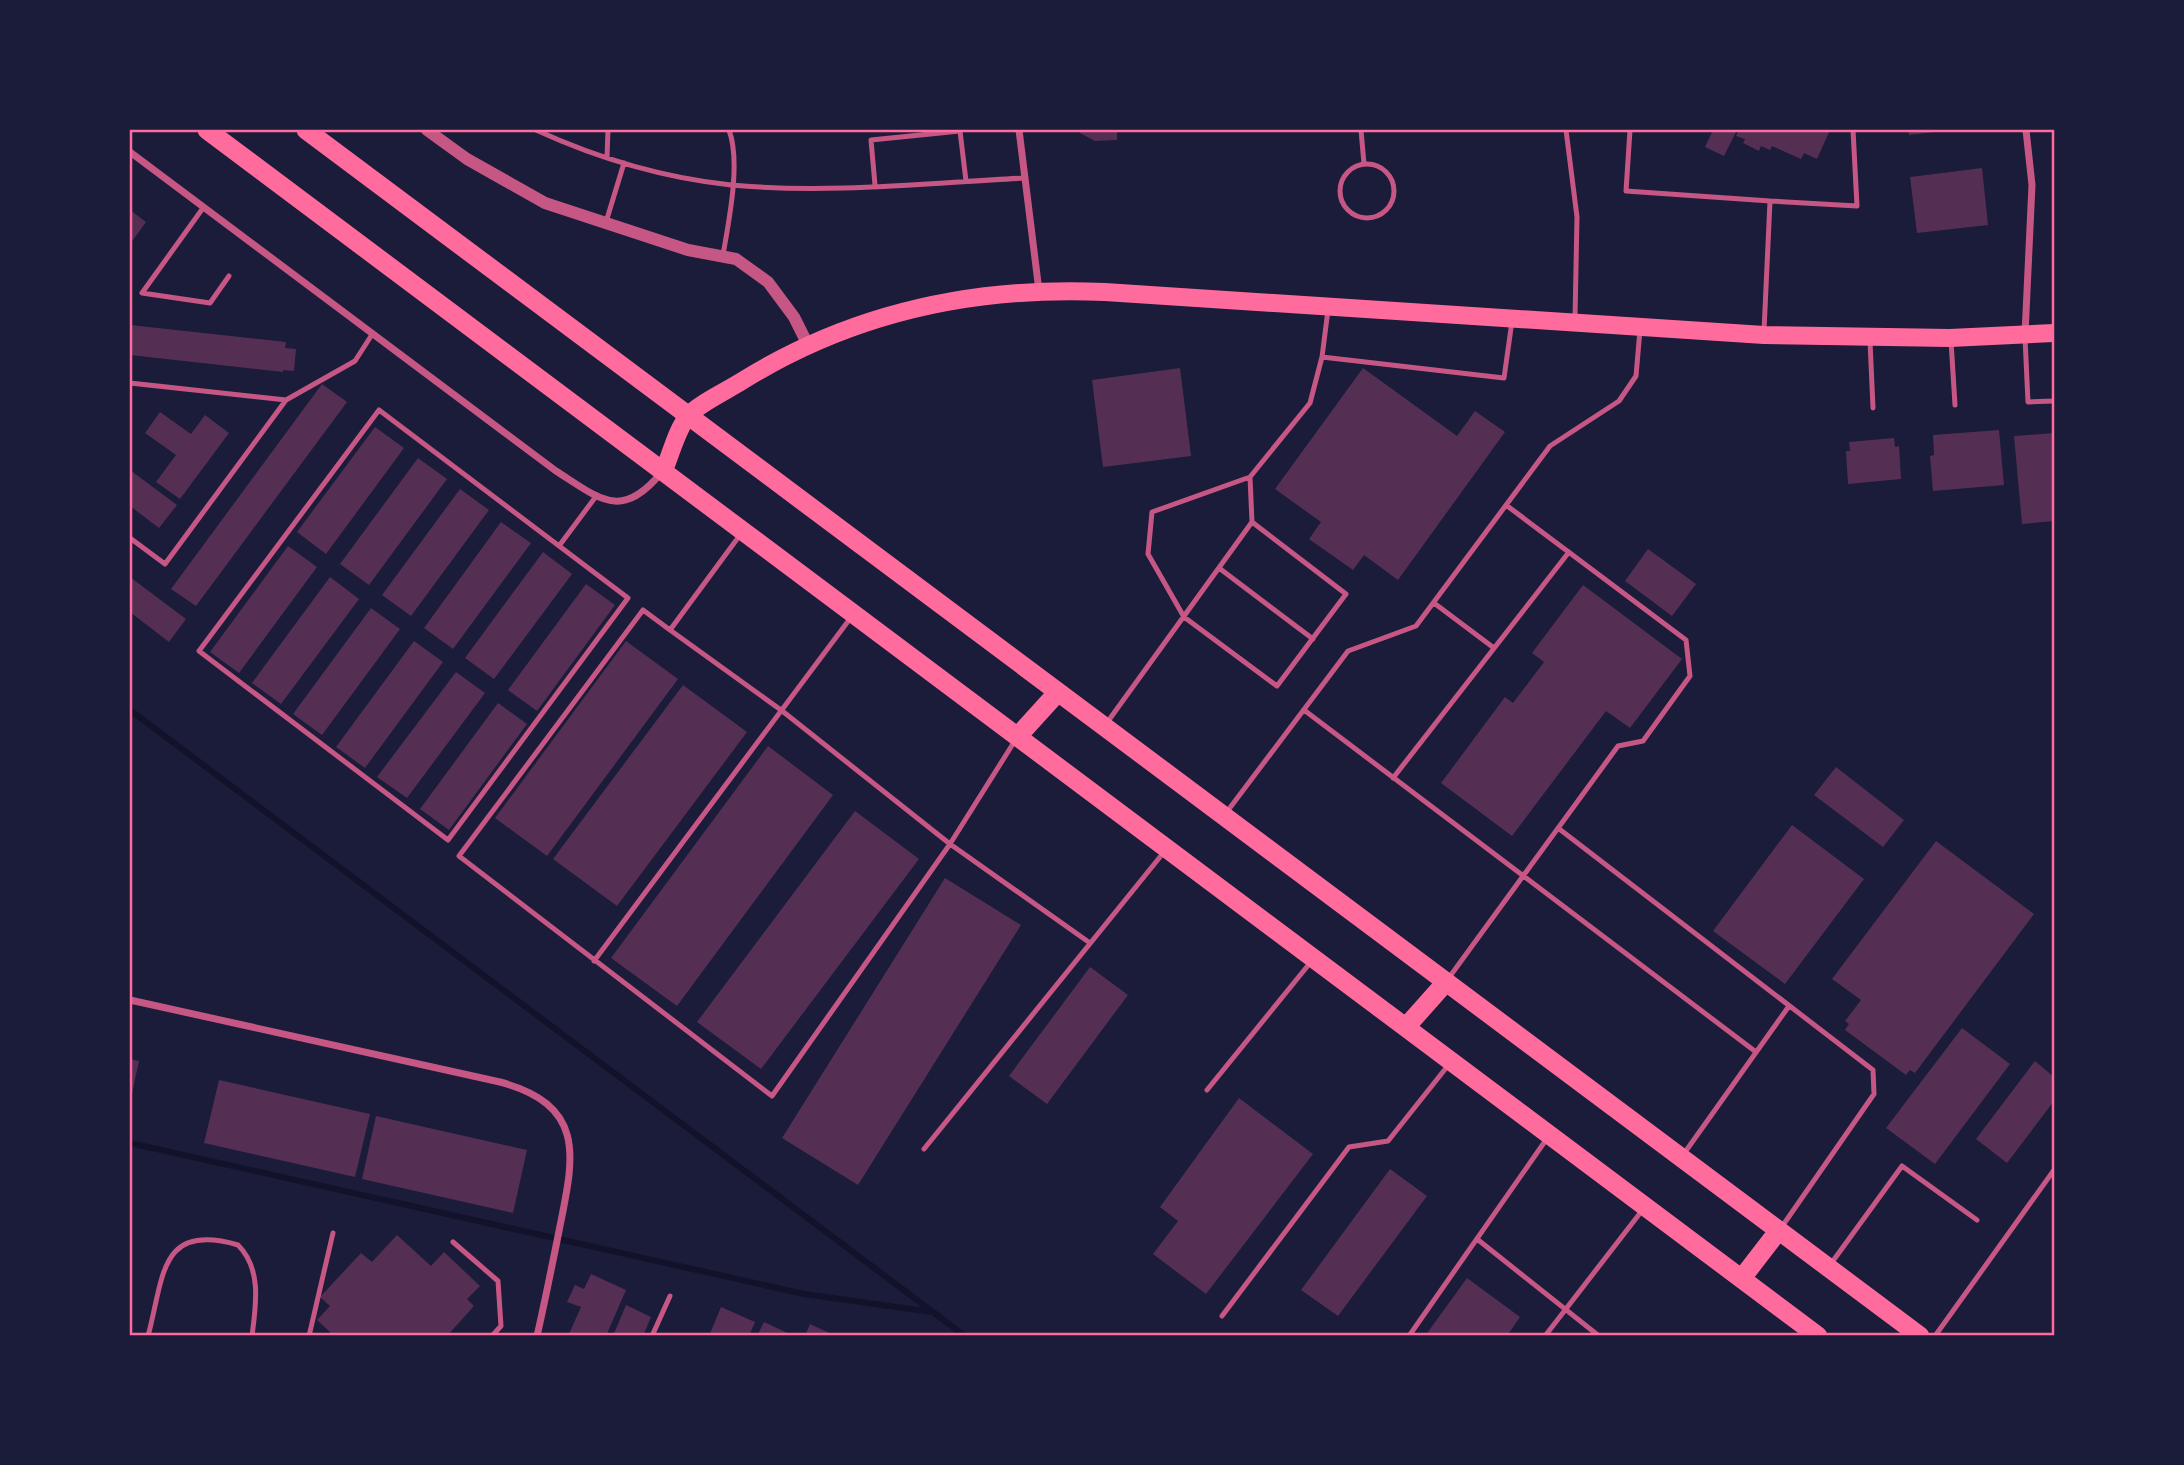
<svg xmlns="http://www.w3.org/2000/svg" width="2184" height="1465" font-family="Montserrat,sans-serif">
	<style>
		.lines { fill: none; stroke-linecap: round; stroke-linejoin: round }
		.stream { stroke: #12122b; stroke-width: 6 }
		.building { fill: #542f53 }
		.service { stroke: #c65784; stroke-width: 5 }
		.minor { stroke: #c65784; stroke-width: 7 }
		.tertiary { stroke: #c65784; stroke-width: 12 }
		.primary { stroke: #ff6b9d; stroke-width: 18 }
		.trunk { stroke: #ff6b9d; stroke-width: 19 }
		.neatline { fill: none; stroke: #ff6b9d; stroke-width: 2.5 }
	</style>
	<rect width="100%" height="100%" fill="#1b1b3a"/>
	<g class="lines">
		<path class="stream" d="M130,710L965,1336
			M130,1143L804,1294L932,1312"/>
	</g>
	<path class="building" d="M1080,130H1117V140L1095,141L1080,133Z
		M1713,130H1737L1724,156L1705,147Z
		M1739,130H1830L1817,159L1804,153L1801,159L1772,146L1770,150L1761,146L1759,151L1743,143L1745,139L1736,136Z
		M1908,130H1943L1944,131L1909,135Z
		M1982,168L1988,225L1917,233L1910,177Z
		M130,210L146,222L130,244Z
		M130,325L286,342L285,348L296,349L294,371L283,370V372L130,355Z
		M1180,368L1191,456L1103,467L1092,380Z
		M1363,368L1457,436L1475,411L1505,432L1398,580L1364,555L1353,570L1309,539L1321,522L1275,489Z
		M322,384L347,402L196,606L171,589Z
		M160,412L191,434L205,415L229,433L180,499L156,482L176,455L145,433Z
		M375,427L404,448L326,554L297,532Z
		M1999,430L2004,485L1933,491L1930,456L1934,455L1933,435Z
		M2054,433V521L2022,524L2014,436Z
		M1894,438L1895,447L1899,446L1901,479L1848,484L1846,451H1850L1849,442Z
		M418,458L447,479L369,585L340,564Z
		M130,470L177,505L159,528L130,506Z
		M460,489L489,510L411,616L382,595Z
		M501,522L531,543L453,649L424,628Z
		M288,546L317,567L239,673L210,652Z
		M1648,549L1696,584L1672,616L1625,581Z
		M543,552L572,574L494,679L465,658Z
		M130,577L186,619L169,642L130,612Z
		M330,577L359,599L281,704L252,683Z
		M586,584L615,605L537,711L508,690Z
		M1583,585L1682,659L1630,728L1606,711L1512,836L1441,783L1505,697L1513,703L1544,662L1532,653Z
		M371,608L400,629L322,735L293,714Z
		M414,641L443,662L365,768L336,747Z
		M626,641L678,679L547,856L495,818Z
		M456,672L485,693L407,798L377,777Z
		M683,685L747,732L617,906L553,859Z
		M498,703L527,724L449,830L420,809Z
		M768,746L833,795L677,1006L611,958Z
		M1836,767L1904,820L1883,847L1814,795Z
		M855,811L919,859L761,1069L697,1022Z
		M1792,825L1864,879L1785,984L1713,931Z
		M1936,841L2034,914L1915,1073L1910,1070L1906,1075L1845,1030L1849,1024L1845,1021L1861,1000L1832,979Z
		M945,878L1021,925L858,1185L782,1138Z
		M1090,967L1128,995L1047,1104L1009,1076Z
		M1962,1028L2010,1064L1935,1164L1886,1128Z
		M130,1059L139,1061L131,1098L130,1097Z
		M2035,1061L2054,1077V1101L2007,1163L1976,1139Z
		M219,1080L370,1114L355,1177L204,1143Z
		M1239,1098L1313,1154L1206,1294L1153,1254L1178,1221L1160,1207Z
		M376,1116L527,1150L513,1213L362,1179Z
		M1390,1169L1427,1196L1338,1316L1301,1290Z
		M397,1235L431,1266L444,1252L480,1286L467,1299L474,1306L447,1336H327L330,1332L317,1320L330,1306L320,1297L361,1253L372,1262Z
		M591,1274L626,1290L606,1336H568L581,1307L567,1302L575,1285L584,1289Z
		M1467,1278L1520,1317L1507,1336H1425Z
		M626,1305L651,1317L643,1336H613Z
		M721,1307L755,1322L749,1336H709Z
		M764,1322L794,1336H757Z
		M810,1324L836,1336H805Z"/>
	<g class="lines">
		<path class="service" d="M536,130C597,158 665,178 731,185C828,194 928,183 1025,178
			M1361,130L1364,164
			M1566,130L1577,217L1575,318
			M1630,130L1626,191L1770,201L1764,331
			M607,157L608,130
			M1340 191a27 27 0 1 1 54 0a27 27 0 1 1-54 0Z
			M875,185L871,140L960,131L966,181
			M1770,201L1857,206L1853,130
			M203,208L142,293L210,303L229,276
			M606,222L624,163
			M723,255C729,220 741,162 729,130
			M1328,310L1322,357L1504,378L1512,321
			M2025,338L2028,402L2054,401
			M1870,341L1873,408
			M1951,341L1955,405
			M130,383L286,400
			M379,410L628,598L448,840L199,651Z
			M1250,477L1152,512L1148,554L1184,617L1277,686L1346,594L1252,522
			M740,535L670,630L643,610L459,856L772,1096L950,844L1016,739
			M130,538L165,564L286,400L355,361L373,333
			M559,546L597,495
			M1219,568L1313,639
			M1434,603L1494,648
			M670,630L781,710L950,844L1090,943
			M1304,710L1756,1052
			M1106,724L1252,522L1250,477L1310,403L1322,357
			M1393,778L1569,552
			M1226,813L1348,651L1416,626L1550,446L1619,401L1636,376L1640,330
			M1558,828L1873,1070L1874,1094L1781,1228
			M594,961L852,616
			M1448,979L1618,746L1643,741L1690,676L1686,640L1506,505
			M1207,1090L1310,963
			M924,1149L1164,852
			M1683,1155L1789,1006
			M1477,1239L1599,1336
			M453,1242L498,1281L501,1326L492,1336
			M1830,1265L1902,1166L1977,1220
			M1222,1316L1349,1147L1388,1141L1450,1063
			M148,1336C164,1277 159,1222 238,1245C262,1269 256,1305 252,1336
			M309,1336L333,1233
			M652,1336L670,1296
			M1409,1336L1548,1137
			M1545,1336L1644,1208
			M1935,1336L2054,1170"/>
		<path class="minor" d="M1019,130L1039,291
			M130,152L556,471C600,499 621,521 661,473
			M2025,334L2032,185L2026,130
			M130,1000L500,1082C589,1106 573,1160 559,1231C552,1266 545,1301 537,1336"/>
		<path class="tertiary" d="M427,130L467,159L545,203L688,250L736,259L768,282L794,317L808,345"/>
		<path class="primary" d="M664,470C671,454 677,429 688,416C698,404 728,390 742,381C853,312 975,286 1105,292L1764,335L1950,338L2054,333"/>
		<path class="trunk" d="M207,130L1818,1336
			M306,130L1920,1336
			M1018,736L1058,692
			M1406,1027L1446,982
			M1742,1278L1779,1230"/>
	</g>
	<rect width="2184" height="1465" fill="none" stroke="#1b1b3a" stroke-width="262"/>
	<rect x="131" y="131" width="1922" height="1203" class="neatline"/>
</svg>
